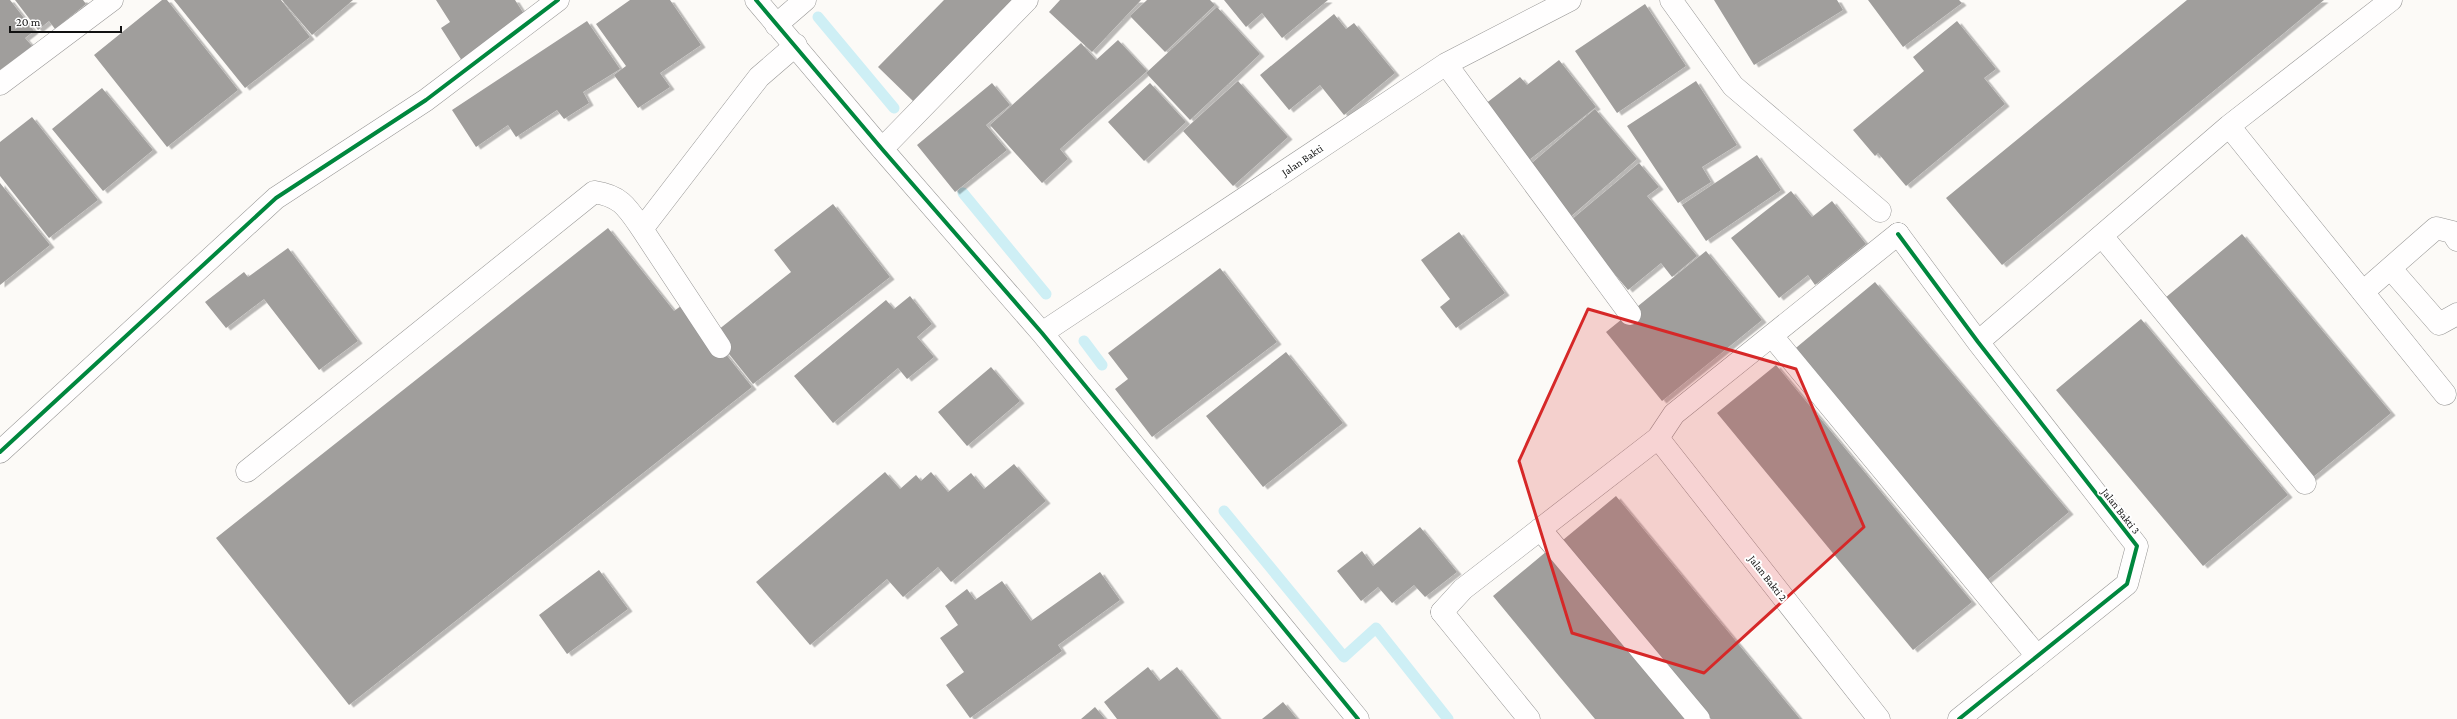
<svg xmlns="http://www.w3.org/2000/svg" width="2457" height="719" font-family="'Crimson Pro',serif">
	<style>
		.lines { fill: none; stroke-linecap: round; stroke-linejoin: round }
		.stream { stroke: #ceeff5; stroke-width: 11 }
		.building { fill: #a09e9c; filter: url(#shadow) }
		.lane-casing { stroke: #979695; stroke-width: 23 }
		.street-casing { stroke: #979695; stroke-width: 23 }
		.lane { stroke: #fffefe; stroke-width: 22 }
		.street { stroke: #fffefe; stroke-width: 22 }
		.cycleway-casing { stroke: #fff; stroke-width: 6 }
		.cycleway { stroke: #00873e; stroke-width: 4 }
		.marked { fill: #d62828; fill-opacity: 0.2; stroke: #d62828; stroke-width: 3; stroke-linejoin: round }
		.labels { text-anchor: middle; stroke-width: 4; stroke-linejoin: round; paint-order: stroke }
		.street-label { font-size: 11px; fill: #111; stroke: #fff }
	</style>
	<defs>
		<filter id="shadow"><feDropShadow dx="4.5" dy="2.5" stdDeviation="0" flood-color="#0004"/></filter>
	</defs>
	<rect width="100%" height="100%" fill="#fcfaf7"/>
	<g class="lines">
		<path class="stream" d="M818,17L894,108
			M963,193L1046,294
			M1084,341L1102,365
			M1224,511L1344,657L1376,628L1448,719"/>
	</g>
	<path class="building" d="M0,0H10L34,31L25,38L32,46L0,70Z
		M15,0H83L86,4L55,29L49,21L38,30Z
		M162,0H167L238,90L167,147L94,55Z
		M174,0H281L310,37L245,88Z
		M282,0H353L312,35Z
		M436,0H515L529,22L464,64L441,28L450,22Z
		M630,0H670L701,45L660,73L670,87L638,108L614,75L626,66L596,24Z
		M944,0H1016L915,103L878,67Z
		M1060,0H1141L1092,52L1049,12Z
		M1147,0H1210L1215,5L1165,52L1130,16Z
		M1224,0H1328L1282,38L1262,13L1246,27Z
		M1714,0H1837L1843,10L1754,65Z
		M1868,0H1959L1962,3L1903,47Z
		M2187,0H2324L2002,265L1946,198Z
		M1645,4L1686,66L1617,113L1575,51Z
		M1217,7L1260,54L1190,120L1146,73Z
		M1334,14L1346,29L1354,23L1395,73L1344,115L1320,85L1289,110L1260,75Z
		M587,21L620,69L583,92L589,103L564,119L557,110L516,137L508,125L476,147L452,110Z
		M1957,21L1996,69L1984,78L2005,104L1906,186L1878,153L1875,156L1853,130L1924,71L1913,57Z
		M1118,40L1147,71L1060,149L1068,159L1042,183L990,125L1081,43L1096,60Z
		M1559,60L1596,107L1524,164L1480,108L1520,77L1527,85Z
		M1238,81L1288,137L1233,186L1183,131Z
		M1696,81L1737,145L1702,167L1711,182L1678,203L1627,126Z
		M992,83L1010,105L986,125L1007,150L955,192L917,145Z
		M1150,83L1186,122L1144,161L1108,122Z
		M102,88L153,150L103,191L52,129Z
		M1595,109L1637,159L1569,218L1526,168Z
		M32,117L98,200L49,238L0,176V142Z
		M1757,155L1781,190L1706,241L1682,205Z
		M1639,163L1659,187L1647,196L1697,256L1672,277L1661,263L1628,290L1570,221Z
		M0,183L50,245L0,285Z
		M1791,191L1812,217L1832,201L1866,244L1815,285L1808,275L1779,298L1731,238Z
		M833,204L890,277L753,384L713,334L791,272L774,250Z
		M608,228L674,311L685,303L752,387L349,705L216,538Z
		M1459,232L1505,293L1456,328L1440,307L1450,299L1421,260Z
		M2242,234L2391,413L2307,482L2159,303Z
		M288,248L358,341L319,370L264,299L226,328L205,302L244,272L248,277Z
		M1706,251L1762,320L1662,401L1606,332Z
		M1220,268L1277,342L1152,437L1115,389L1128,379L1108,353Z
		M1875,282L2069,512L1985,582L1791,352Z
		M910,296L932,324L917,337L934,357L907,379L898,368L833,423L794,376L886,300L894,309Z
		M2141,319L2288,495L2203,566L2056,390Z
		M1286,352L1343,423L1263,487L1206,416Z
		M1776,365L1972,602L1913,650L1717,413Z
		M991,367L1020,401L967,446L938,412Z
		M1014,464L1046,501L951,582L938,567L903,597L887,579L810,645L756,582L885,472L900,489L916,475L921,481L931,472L948,492L971,473L984,489Z
		M1616,496L1768,680L1800,719H1711L1563,540Z
		M1420,527L1457,572L1425,597L1414,585L1392,603L1378,587L1361,601L1337,571L1362,551L1373,566Z
		M1547,551L1686,719H1595L1559,676L1493,596Z
		M599,570L628,609L567,654L539,615Z
		M1100,572L1120,600L1058,645L1062,651L970,718L946,685L964,672L940,638L958,625L945,606L967,589L975,600L1002,581L1031,621Z
		M1148,667L1159,681L1177,667L1219,719H1117L1104,702Z
		M1283,702L1297,719H1262Z
		M1095,707L1105,719H1081Z"/>
	<g class="lines">
		<g class="lane-casing">
			<path id="lane" d="M642,229L720,347
				M2102,236L2305,483
				M2391,269L2439,324L2457,314
				M2363,292L2436,228L2452,232L2457,240
				M1772,336L2037,656
				M247,471L594,192C621,196 627,207 642,229L759,77L796,45
				M1540,529L1699,719
				M1442,612L1463,589L1658,438L1674,414L1898,234"/>
		</g>
		<g class="street-casing">
			<path id="street" d="M756,0L882,149L1042,333L1358,719
				M1671,0L1733,86L1880,211
				M776,25L805,0
				M1446,64L1630,314
				M0,84L112,0
				M2229,126L2445,394
				M882,149L1027,0
				M1898,234L1978,342L2137,546L2127,584L1959,719
				M1042,333L1446,64L1570,0
				M1978,342L2229,126L2391,0
				M1658,438L1879,719
				M0,452L276,198L426,100L558,0
				M1442,612L1529,719"/>
		</g>
		<use href="#lane" class="lane"/>
		<use href="#street" class="street"/>
		<g class="cycleway-casing">
			<path id="cycleway" d="M756,0L882,149L1042,333L1358,719
				M1898,234L1978,342L2137,546L2127,584L1959,719
				M0,452L276,198L426,100L558,0"/>
		</g>
		<use href="#cycleway" class="cycleway"/>
	</g>
	<path class="marked" d="M1588,309L1796,369L1864,527L1704,673L1572,633L1519,461Z"/>
	<g class="labels">
		<g class="street-label">
			<text transform="translate(1302 160) rotate(-34)" y="4">Jalan Bakti</text>
			<text transform="translate(2121 511) rotate(52)" y="4">Jalan Bakti 3</text>
			<text transform="translate(1768 578) rotate(52)" y="4">Jalan Bakti 2</text>
		</g>
	</g>
	<path d="M10 26v6h111v-6" fill="none" stroke="#111111" stroke-width="2"/>
	<text x="16" y="26" font-size="12" fill="#111111" stroke="#ffffff" stroke-width="3" paint-order="stroke">20 m</text>
</svg>
